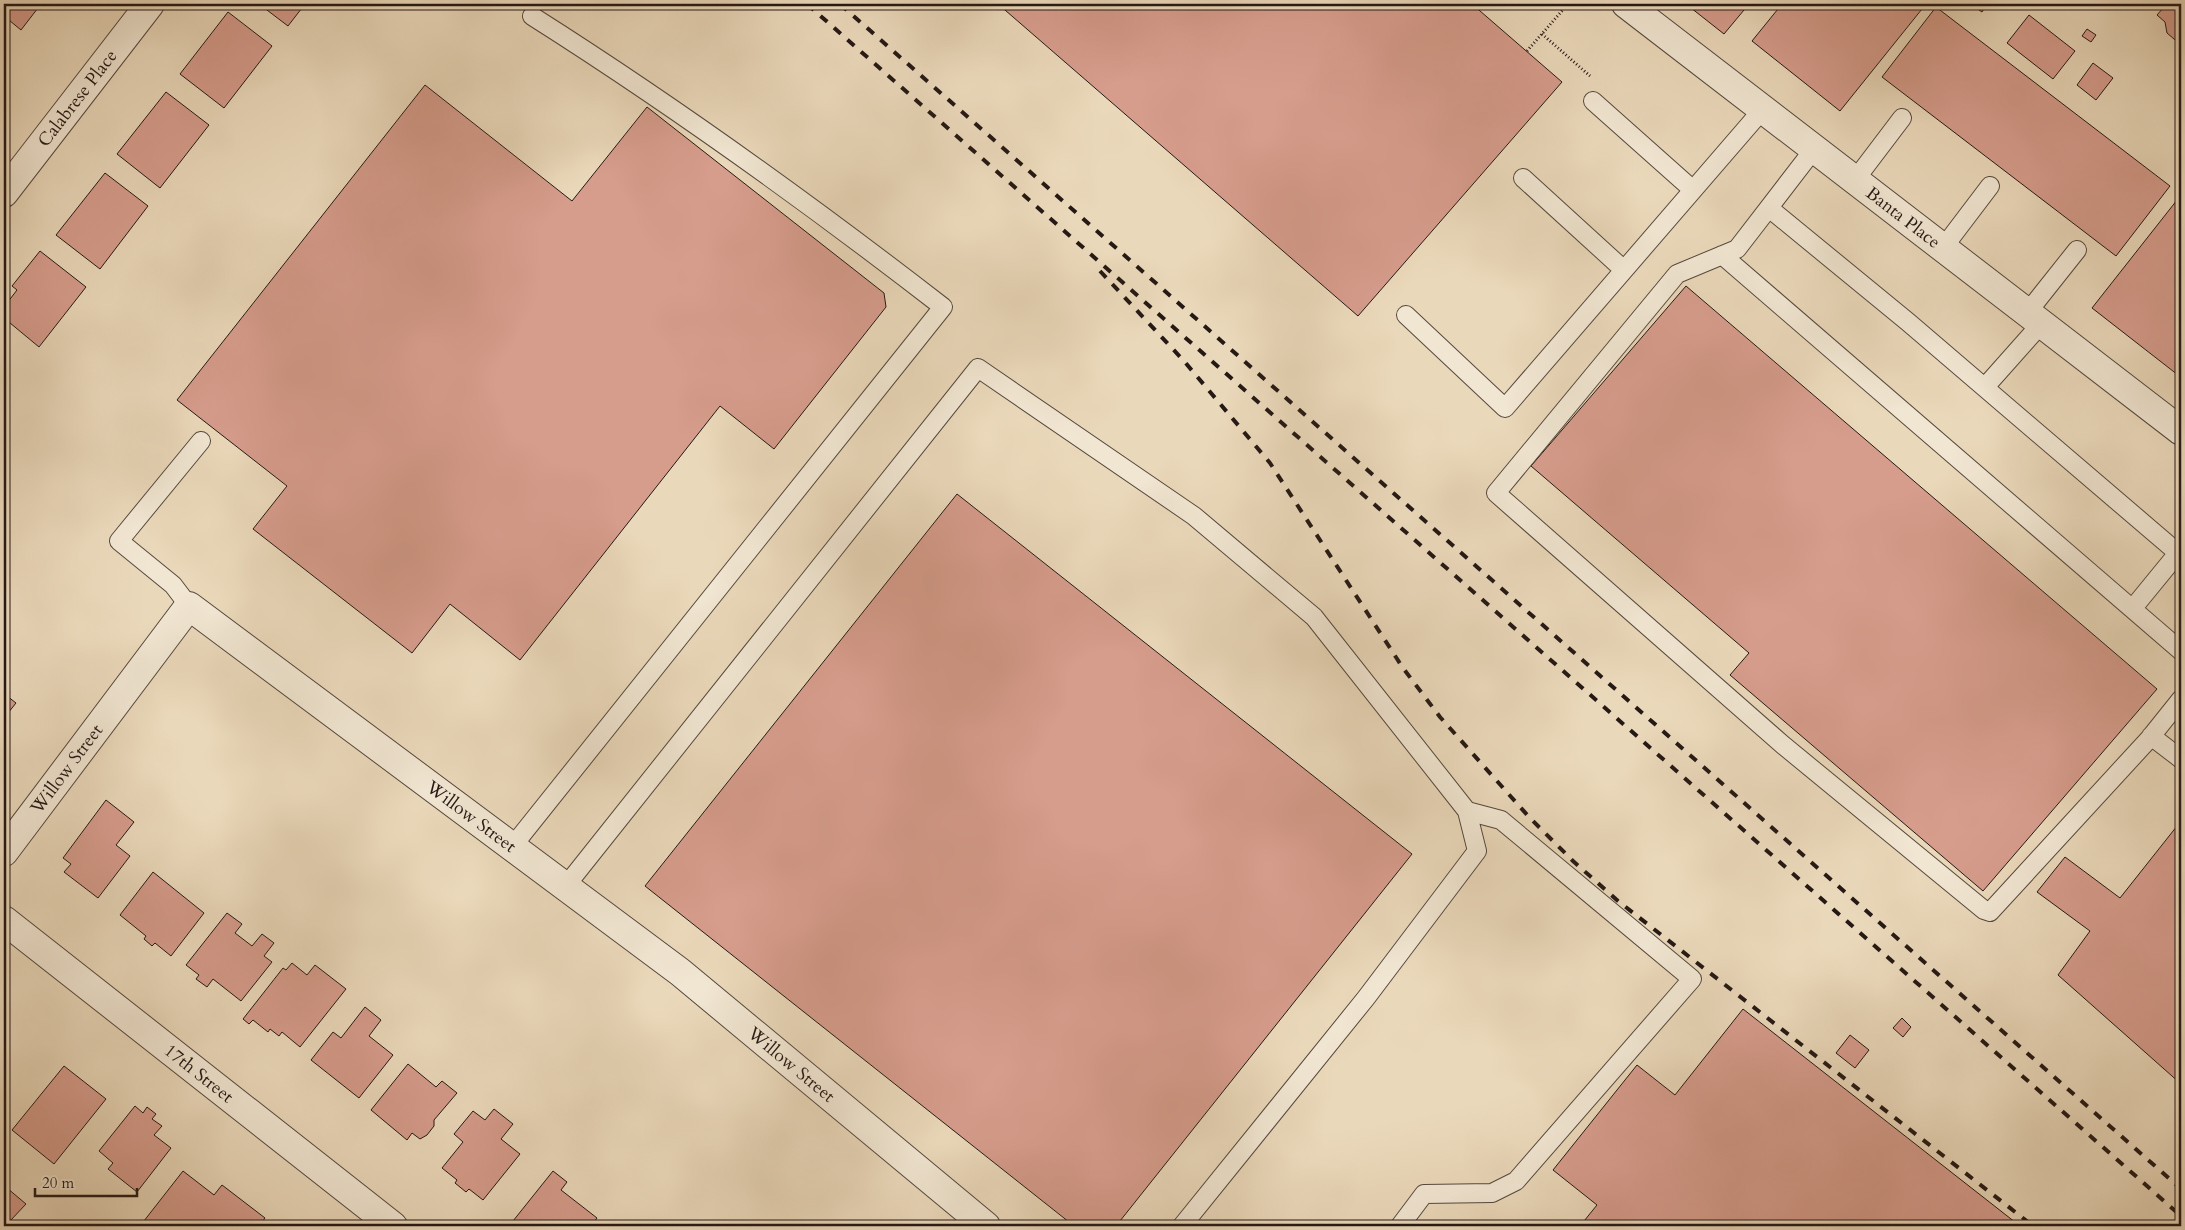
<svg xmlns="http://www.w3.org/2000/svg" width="2185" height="1230" font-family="Cardo,serif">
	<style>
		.building { fill: #d69c8c; stroke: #251915 }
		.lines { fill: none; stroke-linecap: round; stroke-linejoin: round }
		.service-casing { stroke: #56493e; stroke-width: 20 }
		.minor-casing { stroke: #56493e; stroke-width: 30 }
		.path { stroke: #251915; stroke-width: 3; stroke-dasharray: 1 2.5; stroke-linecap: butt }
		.service { stroke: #f1e6d2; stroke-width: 18 }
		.minor { stroke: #f1e6d2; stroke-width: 28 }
		.rail { stroke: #251915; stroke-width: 4; stroke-dasharray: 9 9; stroke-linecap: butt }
		.labels { text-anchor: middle; stroke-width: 4.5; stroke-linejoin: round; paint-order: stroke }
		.street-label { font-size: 18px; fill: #251915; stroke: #f1e6d2 }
	</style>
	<rect width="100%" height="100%" fill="#ead8ba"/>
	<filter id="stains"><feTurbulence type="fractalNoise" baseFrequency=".004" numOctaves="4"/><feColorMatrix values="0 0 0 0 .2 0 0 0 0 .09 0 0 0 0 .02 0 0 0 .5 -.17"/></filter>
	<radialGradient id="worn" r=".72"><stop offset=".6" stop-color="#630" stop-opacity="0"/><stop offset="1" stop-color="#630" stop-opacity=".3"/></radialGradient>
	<path class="building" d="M4,4H41L21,30L4,16Z
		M259,4H305L288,26Z
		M998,4H1472L1562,82L1358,316Z
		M1686,4H1749L1724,34Z
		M1782,4H1926L1840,111L1752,41Z
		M1970,4H1987L1982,12Z
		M2160,4H2181V45L2167,33L2165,22L2157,15L2164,7Z
		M1936,7L2170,186L2116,256L1882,77Z
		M228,12L272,46L224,108L180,74Z
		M2029,15L2075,51L2053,79L2007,43Z
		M2087,29L2096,35L2091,42L2082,36Z
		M2093,63L2113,78L2096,100L2077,85Z
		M425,85L572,201L647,107L884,293L886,307L774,449L720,406L520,660L450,604L412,653L253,529L287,486L177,400Z
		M166,92L209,125L160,188L117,154Z
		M105,173L148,206L100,269L56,235Z
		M2181,195V371L2178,375L2092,308Z
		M40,251L86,287L39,347L4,318V307L17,290L12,286Z
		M1686,286L2157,689L1983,891L1730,675L1749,653L1531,466Z
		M957,494L1412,854L1116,1226H1074L645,886Z
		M4,688L10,692L7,696L16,703L4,718Z
		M106,800L134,822L116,845L130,856L98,898L64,872L71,864L63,858Z
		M2181,821V1084L2058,975L2090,931L2037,892L2065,857L2120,898Z
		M153,872L204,913L171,956L155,943L152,946L144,939L146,936L120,915Z
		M227,913L242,924L235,933L252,946L262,934L274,943L264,956L272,962L241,1001L213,979L207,987L196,979L199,975L186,965Z
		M292,963L307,975L315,965L346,989L300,1047L282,1032L279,1036L270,1029L268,1032L253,1020L249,1024L243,1019L283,968L286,970Z
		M365,1007L381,1020L369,1036L393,1055L359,1098L311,1060L333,1032L341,1038Z
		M1743,1009L2020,1226H1580L1597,1205L1553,1170L1637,1065L1675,1095Z
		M1902,1018L1911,1027L1903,1037L1893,1028Z
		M1850,1035L1869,1050L1855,1068L1836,1053Z
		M408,1064L436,1087L442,1081L457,1093L434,1120V1126L427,1135L420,1139L412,1133L407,1140L371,1110Z
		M64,1066L106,1099L54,1164L12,1130Z
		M135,1106L143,1113L147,1107L156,1114L152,1119L162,1126L154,1135L171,1148L137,1192L108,1169L113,1163L99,1151Z
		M494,1109L513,1124L501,1139L520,1154L483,1200L469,1189L466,1192L455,1183L457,1180L442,1168L463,1142L454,1134L473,1111L485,1120Z
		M183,1171L214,1195L222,1185L265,1218L259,1226H140Z
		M553,1171L567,1182L561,1190L597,1218L591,1226H520L513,1221Z
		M7,1188L26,1204L10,1221L4,1215V1191Z"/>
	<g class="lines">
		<g class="service-casing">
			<path id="service" d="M1593,101L1693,190
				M1814,149L1737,249L1677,274L1496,493L1783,745L1984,910L1990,912L2149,739L2181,699
				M1523,178L1624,270
				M1855,180L1902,118
				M1769,208L1908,322L2178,553L2133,608
				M1943,248L1990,186
				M1722,255L2181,651
				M2027,313L2077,250
				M1406,315L1505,408L1763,109
				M1985,387L2041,324
				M189,606L173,585L119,541L201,441
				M2151,736L2181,759
				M512,847L943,307C810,204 674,106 532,16
				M565,887L978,368L1194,516L1314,617L1467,811L1477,851L1366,998L1182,1226
				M1400,1226L1424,1194L1492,1193L1516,1181L1692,979L1501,820L1467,811"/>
		</g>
		<g class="minor-casing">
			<g id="minor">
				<path id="s1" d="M1626,4L2181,431"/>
				<path id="s2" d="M4,193L150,4"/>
				<path id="s3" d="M4,852L189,606L680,972L986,1226"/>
				<path id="s4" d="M4,920L393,1226"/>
			</g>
		</g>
		<path class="path" d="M1542,34L1590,76
			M1527,51L1568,4"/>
		<use href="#service" class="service"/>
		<use href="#minor" class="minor"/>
		<path class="rail" d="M807,4L2181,1216
			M840,4L2181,1189
			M1100,271L1184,361L1270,463L1403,668L1440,717L1529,817L1573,861L1618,901L2033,1226"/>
	</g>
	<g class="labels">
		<g class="street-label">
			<text dy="6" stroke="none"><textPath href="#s2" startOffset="120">Calabrese Place</textPath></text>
			<text dy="6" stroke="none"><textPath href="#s1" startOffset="350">Banta Place</textPath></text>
			<text dy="6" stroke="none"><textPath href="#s3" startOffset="104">Willow Street</textPath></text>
			<text dy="6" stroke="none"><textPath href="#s3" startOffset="660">Willow Street</textPath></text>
			<text dy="6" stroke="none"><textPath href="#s3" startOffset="1065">Willow Street</textPath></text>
			<text dy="6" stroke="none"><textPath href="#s4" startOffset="248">17th Street</textPath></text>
		</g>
	</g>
	<rect width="2185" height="1230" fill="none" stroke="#ead8ba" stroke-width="20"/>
	<rect x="5" y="5" width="2175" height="1220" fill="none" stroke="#251915" stroke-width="2.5"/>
	<rect x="10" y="10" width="2165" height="1210" fill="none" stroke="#251915"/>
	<path d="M35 1188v8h102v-8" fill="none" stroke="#251915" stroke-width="2.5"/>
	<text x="42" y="1188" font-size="15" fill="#251915" stroke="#f1e6d2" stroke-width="4" paint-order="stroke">20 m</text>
	<rect width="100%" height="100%" filter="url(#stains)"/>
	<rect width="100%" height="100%" fill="url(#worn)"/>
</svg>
